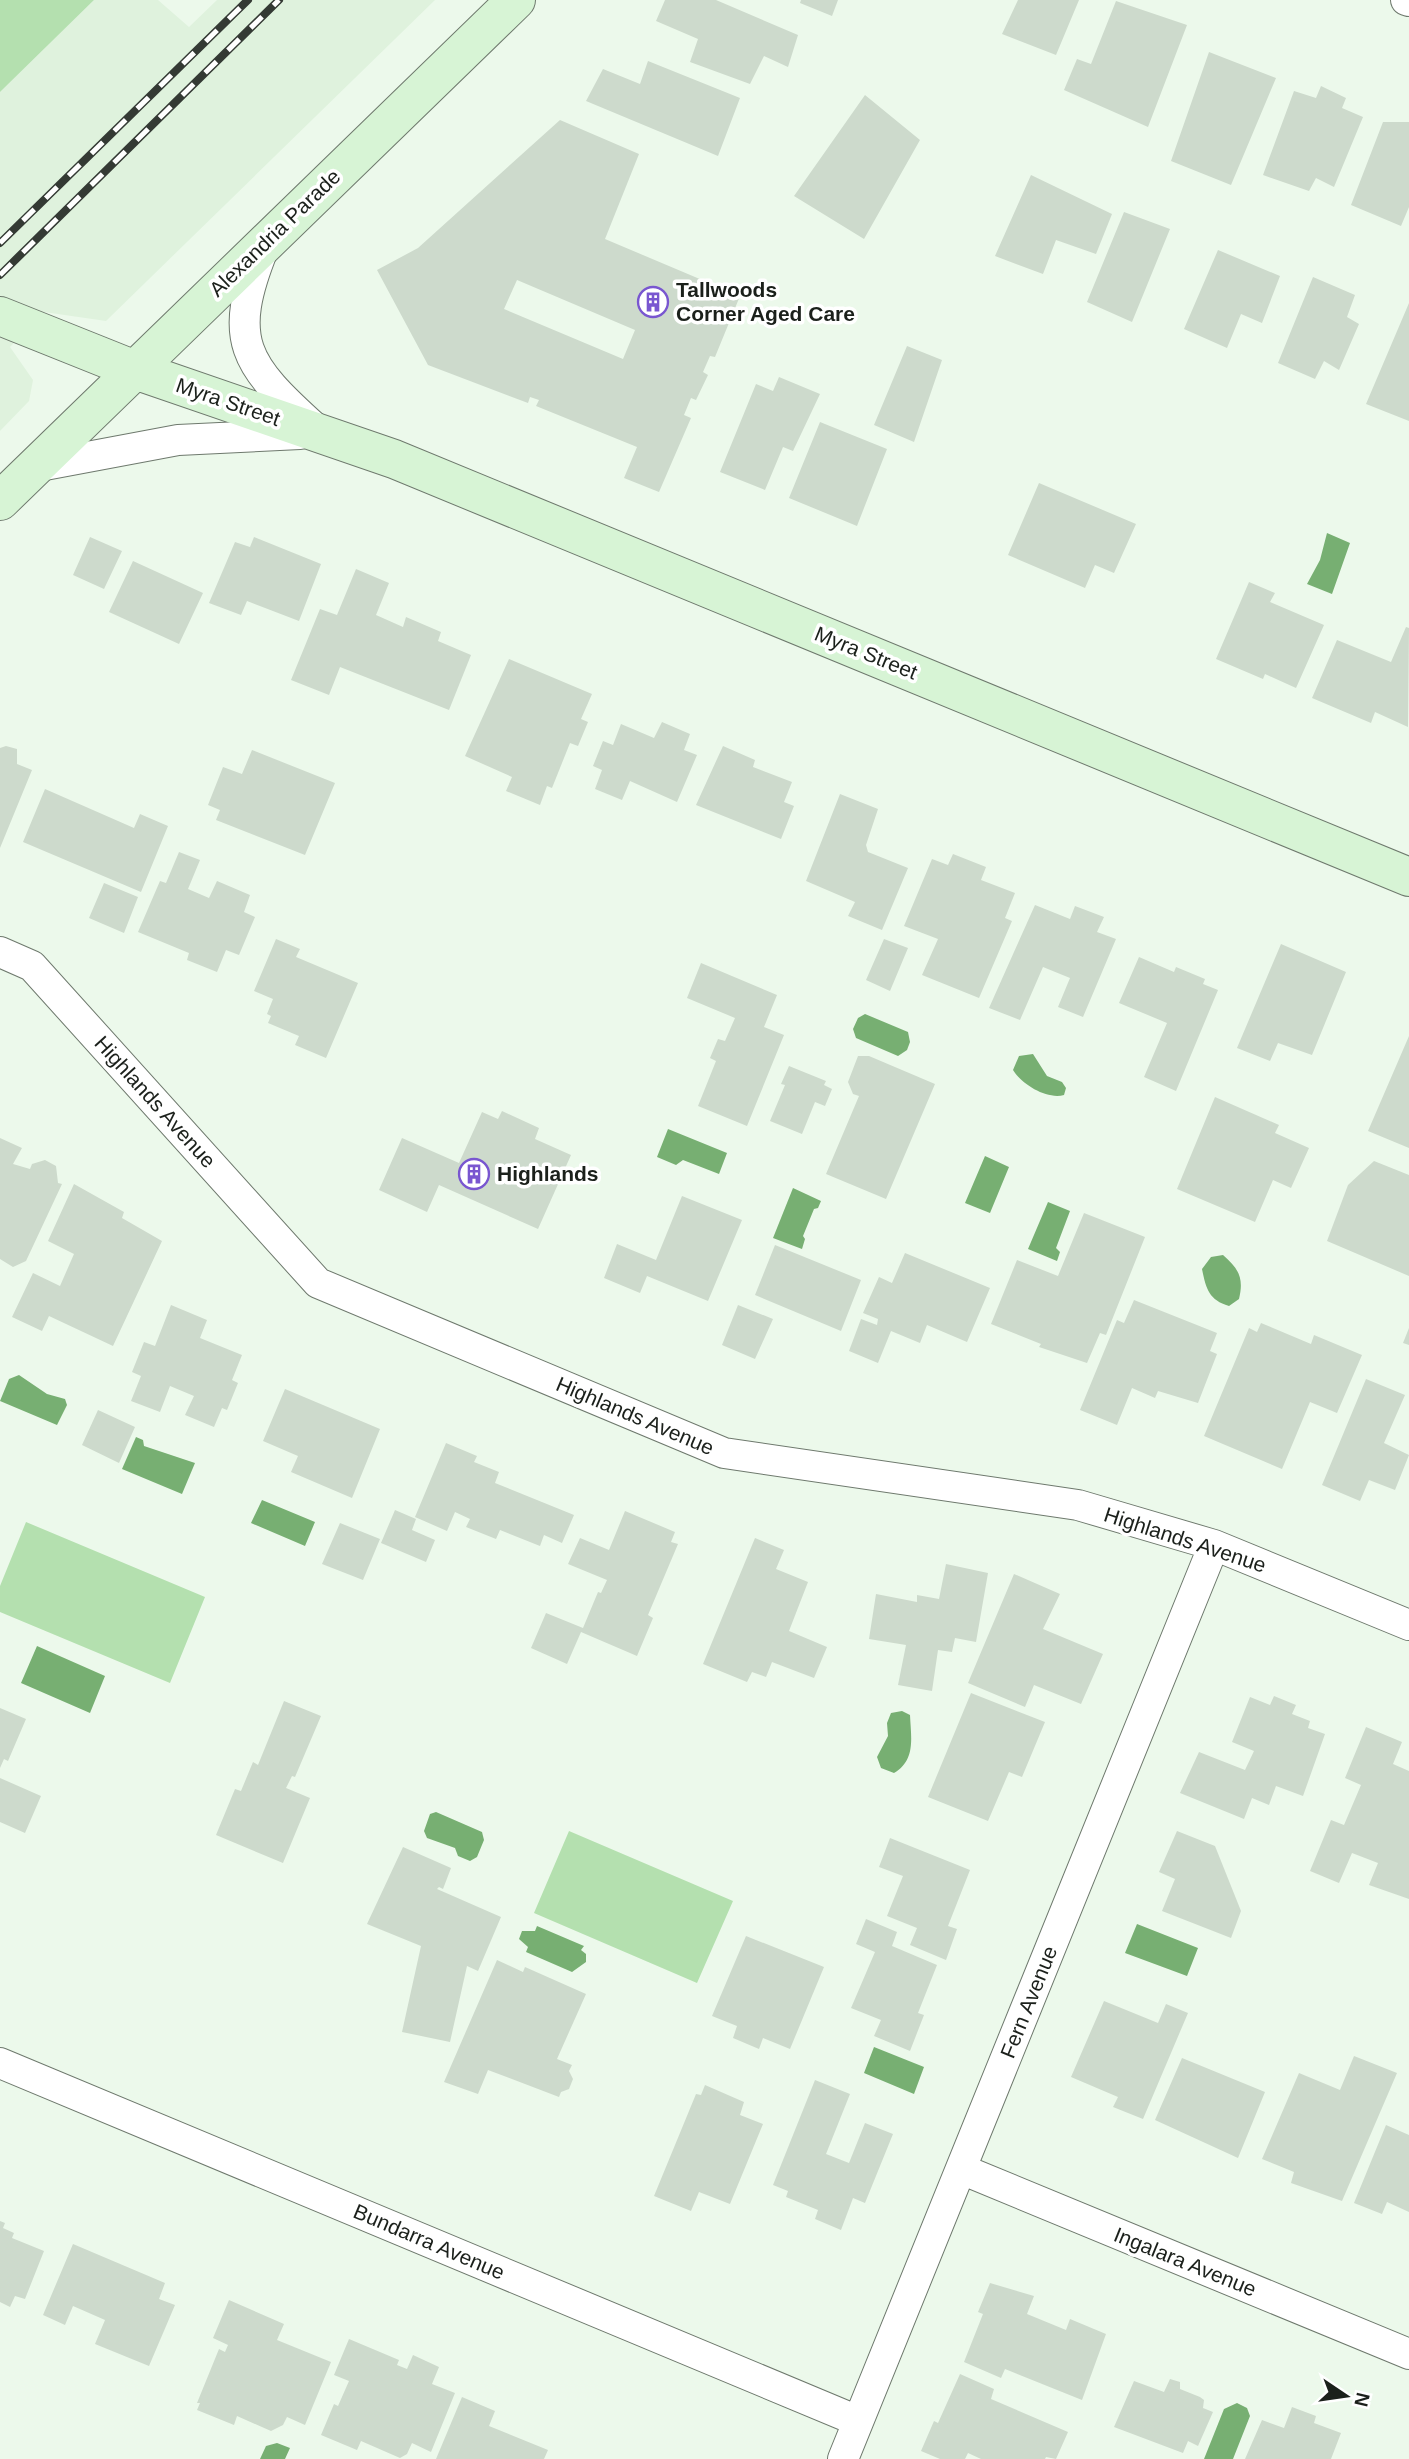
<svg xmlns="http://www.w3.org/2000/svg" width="1409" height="2459" font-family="Helvetica,sans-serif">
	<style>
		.built { fill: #dff2dd }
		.green { fill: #b4e0af }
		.water { fill: #77af72 }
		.building { fill: #cddacc; fill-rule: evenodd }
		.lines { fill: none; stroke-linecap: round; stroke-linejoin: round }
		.street-casing { stroke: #6e796d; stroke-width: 32 }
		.secondary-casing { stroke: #6e796d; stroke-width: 40 }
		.street { stroke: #fff; stroke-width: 30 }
		.secondary { stroke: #d7f4d5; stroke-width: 38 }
		.rail-casing { stroke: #343a34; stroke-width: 8 }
		.rail { stroke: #fff; stroke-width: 5; stroke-dasharray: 16; stroke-linecap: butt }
		.labels { text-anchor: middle; stroke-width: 7; stroke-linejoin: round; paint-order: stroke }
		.street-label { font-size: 21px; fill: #1b201b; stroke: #fff }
		.poi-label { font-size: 21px; font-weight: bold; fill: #1b201b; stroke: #fff; text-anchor: start }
	</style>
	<rect width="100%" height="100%" fill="#ecf9eb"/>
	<path class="built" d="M94,0H158L189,27L217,0H435L106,321L44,312L10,347L33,380L29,401L0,431V92Z"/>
	<path class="green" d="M0,0H94L0,92Z
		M26,1522L205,1597L170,1683L0,1612V1586Z
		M569,1831L733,1901L697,1983L534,1913Z"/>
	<path class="water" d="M1327,533L1350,543L1332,594L1307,584L1320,560Z
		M865,1014L908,1032L910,1042L907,1050L898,1056L856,1038L853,1029L858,1018Z
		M1033,1054L1047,1076L1062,1082L1066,1088L1064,1095C1047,1100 1021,1084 1013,1070L1019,1056Z
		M668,1129L727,1153L719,1174L683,1160L676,1165L657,1157Z
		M985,1156L1009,1167L990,1213L965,1203Z
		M793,1188L821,1201L818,1208L814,1209L803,1236L805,1239L802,1249L773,1238Z
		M1048,1202L1070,1211L1056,1248L1060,1252L1057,1261L1028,1249Z
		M1223,1255C1239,1269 1244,1278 1239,1299L1229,1306C1209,1300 1206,1289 1202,1269L1211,1257Z
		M19,1375L47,1394L65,1399L67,1405L57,1425L0,1401L9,1379Z
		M136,1437L143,1440L144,1446L195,1463L182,1494L122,1469Z
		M262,1500L315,1522L305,1546L251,1523Z
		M37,1646L105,1676L90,1713L21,1683Z
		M902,1711L910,1715C911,1738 916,1760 894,1773L881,1768L877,1757L888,1736L887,1723L891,1713Z
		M436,1812L482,1832L484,1840L477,1857L470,1861L458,1856L455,1848L427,1838L424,1831L430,1814Z
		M1137,1924L1198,1948L1187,1976L1125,1953Z
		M537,1926L584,1946L581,1950L586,1954V1962L572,1972L526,1952L528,1947L519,1939L522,1931H535Z
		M874,2047L924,2067L914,2094L864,2073Z
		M1237,2403L1247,2408L1250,2416L1233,2459H1204L1224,2409Z
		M277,2443L290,2448L285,2459H260L266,2446Z"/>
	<path class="building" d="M665,0H716L798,35L788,67L764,56L750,84L690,62L698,39L656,21Z
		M801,0H838L832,16L800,3Z
		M1018,0H1079L1056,55L1002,34Z
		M1116,1L1187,25L1148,127L1064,90L1077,59L1091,64Z
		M1209,52L1276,78L1231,185L1171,161Z
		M648,61L740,98L718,156L586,101L603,69L640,84Z
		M1321,86L1346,98L1342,108L1363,117L1334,187L1316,178L1309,191L1263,175L1294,91L1316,98Z
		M865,95L920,140L864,239L794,196Z
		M560,120L639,154L605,239L740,296L715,357L710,356L703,372L708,375L696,400L691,398L684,415L691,418L659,492L624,478L637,447L536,406L539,400L530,397L528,403L428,365L377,270L418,248ZM517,280L635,330L623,359L504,309Z
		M1383,122H1409V207L1401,226L1351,205Z
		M1031,175L1112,214L1096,254L1056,240L1043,274L995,256Z
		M1124,212L1170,229L1132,322L1087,302Z
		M1218,250L1280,276L1262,323L1241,314L1227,348L1184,329Z
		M1313,277L1355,295L1347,317L1359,324L1339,370L1324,361L1315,379L1278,363Z
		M1409,303V421L1366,404Z
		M907,346L942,360L914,442L874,425Z
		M779,377L820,394L793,451L783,447L765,490L720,472L756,384L773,391Z
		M820,422L887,449L857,526L789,498Z
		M1039,483L1136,524L1114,573L1095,565L1085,588L1008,555Z
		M90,537L122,551L104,589L73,575Z
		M254,537L321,564L299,621L247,601L241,615L209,603L235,542L250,547Z
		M133,561L203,593L179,644L109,612Z
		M356,569L389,583L376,615L403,627L406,617L441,632L438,641L471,655L449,710L340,667L329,695L291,680L320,609L337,615Z
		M1249,582L1275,593L1270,602L1324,625L1296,688L1265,674L1263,679L1216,659Z
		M1406,627L1409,628L1408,727L1375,712L1371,723L1312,698L1337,640L1391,662Z
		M509,659L592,694L581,719L588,722L578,746L570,743L552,788L547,786L540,805L506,791L512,777L465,756Z
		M662,722L690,734L684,750L697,755L677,802L630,781L622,800L595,789L602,770L593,766L603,741L613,745L621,724L654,738Z
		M6,746L17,749V764L32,770L0,848V748Z
		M723,746L755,760L753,767L792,782L784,802L794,806L781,839L696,805Z
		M252,750L335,783L305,855L216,820L220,810L208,805L223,767L242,774Z
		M45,789L134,828L140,814L168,826L141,892L23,842Z
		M840,794L878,809L866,845L868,852L908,868L882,930L848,916L855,902L806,881Z
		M179,852L200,860L188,889L209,898L217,881L250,895L244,912L255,917L239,955L226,950L217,972L187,960L189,953L138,932L160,881L166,883Z
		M953,854L986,867L981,880L1015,893L1005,918L1012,921L979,998L922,975L938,939L904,926L932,859L948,865Z
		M104,883L138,897L124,933L89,918Z
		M1035,905L1070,919L1075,906L1104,917L1097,932L1116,939L1083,1017L1058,1007L1070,978L1043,967L1020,1020L989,1008Z
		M276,939L300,949L296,957L358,983L326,1058L295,1045L299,1036L268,1023L271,1016L267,1014L273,999L254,991Z
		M884,939L908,948L890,991L866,980Z
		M1281,944L1346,972L1312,1055L1278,1043L1270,1061L1237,1048Z
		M1139,957L1174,972L1176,967L1205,979L1203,984L1218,990L1176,1091L1144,1077L1167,1023L1119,1003Z
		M701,963L777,995L764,1027L784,1035L747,1126L698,1106L716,1061L710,1058L718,1039L725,1041L735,1018L687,998Z
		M1409,1036V1148L1368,1131Z
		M858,1056H869L935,1084L886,1199L826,1174L859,1096L853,1094L848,1082Z
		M789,1066L826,1081L824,1085L832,1089L825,1106L815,1102L802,1134L770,1121L785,1085L781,1084Z
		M1215,1097L1279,1125L1275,1133L1309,1148L1291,1188L1273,1180L1255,1222L1177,1189Z
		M502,1111L539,1128L535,1139L571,1155L538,1229L439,1185L427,1212L379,1190L402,1138L459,1163L482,1112L498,1119Z
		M0,1138L22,1148L13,1164L30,1169L32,1164L45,1160L56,1166L58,1183L62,1184L26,1261L13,1267L0,1259Z
		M1374,1161L1409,1175V1276L1327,1241L1348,1185Z
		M74,1184L124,1212L122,1218L162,1241L113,1346L49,1316L42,1331L12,1317L33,1273L60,1286L74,1254L48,1241Z
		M682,1196L742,1220L708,1301L647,1276L640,1293L604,1278L617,1244L656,1260Z
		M1084,1213L1145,1237L1106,1335L1100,1333L1087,1363L1039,1347L1041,1344L991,1324L1017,1260L1058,1276Z
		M775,1245L861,1280L841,1331L755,1295Z
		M905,1253L990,1288L967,1342L927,1325L920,1343L891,1331L878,1363L849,1351L861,1319L877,1325L878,1319L863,1313L879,1277L892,1283Z
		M1134,1300L1217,1333L1210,1351L1217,1354L1198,1403L1158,1391L1155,1398L1132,1388L1117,1425L1080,1410L1117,1320L1124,1323Z
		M171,1305L207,1320L200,1338L242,1355L232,1380L238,1383L227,1410L222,1408L214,1427L185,1415L194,1396L170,1386L160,1412L131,1401L141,1376L132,1372L144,1342L155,1346Z
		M738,1305L773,1319L755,1359L722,1345Z
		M1261,1323L1311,1344L1314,1335L1362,1355L1337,1413L1310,1402L1282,1469L1204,1436L1249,1328L1257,1332Z
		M1409,1328V1345L1403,1343Z
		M1366,1379L1405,1395L1384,1443L1409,1455L1395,1490L1369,1480L1360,1501L1322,1485Z
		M285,1389L380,1429L352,1498L291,1472L298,1456L263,1441Z
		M98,1410L135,1427L119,1463L82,1445Z
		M446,1443L477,1456L474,1462L499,1472L495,1483L574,1515L562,1543L544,1535L540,1546L500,1530L496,1539L466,1527L470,1519L455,1512L447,1531L415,1517Z
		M395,1510L416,1519L412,1530L435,1540L426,1562L381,1543Z
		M625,1511L675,1532L671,1542L678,1544L648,1615L653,1618L637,1656L581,1632L567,1664L531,1648L546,1613L583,1628L598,1592L601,1593L607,1580L568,1564L580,1538L609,1550Z
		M340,1523L380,1539L363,1580L322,1564Z
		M755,1538L784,1550L776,1569L808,1582L789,1631L827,1647L814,1678L772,1662L766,1677L752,1672L747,1682L703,1664Z
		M946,1564L988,1573L976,1642L955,1638L952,1652L938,1650L932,1691L898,1685L906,1645L869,1639L876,1594L917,1602V1595L939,1599Z
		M1014,1574L1060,1594L1043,1629L1103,1654L1081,1704L1034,1685L1025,1707L968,1683Z
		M971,1693L1045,1722L1022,1777L1009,1772L988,1821L928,1797Z
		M1274,1696L1296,1705L1292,1714L1310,1721L1308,1728L1325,1734L1303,1796L1276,1786L1269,1805L1252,1798L1244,1819L1180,1793L1199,1752L1245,1770L1254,1751L1232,1742L1250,1697L1270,1705Z
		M284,1701L321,1716L295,1777L292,1776L286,1788L310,1798L283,1863L216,1835L235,1789L241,1791L253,1762L258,1765Z
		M0,1708L26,1719L8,1761L4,1759L0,1768Z
		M1366,1727L1402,1742L1393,1764L1409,1771V1899L1369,1885L1378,1863L1352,1853L1339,1883L1310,1871L1331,1820L1344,1825L1361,1785L1345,1778Z
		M0,1778L41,1796L25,1833L0,1822Z
		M1177,1831L1215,1846L1241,1911L1231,1938L1162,1911L1175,1879L1159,1872Z
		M890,1838L970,1870L948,1926L957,1929L946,1960L910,1945L917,1928L887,1916L903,1876L879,1867Z
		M403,1847L451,1868L443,1889L439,1887L437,1889L501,1917L478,1971L467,1966L450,2042L402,2032L421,1946L367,1924Z
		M866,1919L897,1932L892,1946L937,1965L918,2013L924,2015L910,2051L874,2036L881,2020L851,2008L875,1952L856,1944Z
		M746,1936L824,1967L790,2049L763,2038L759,2049L733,2038L737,2026L712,2016Z
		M497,1960L523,1972L525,1967L586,1994L557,2059L572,2065L569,2071L573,2079L569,2089L561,2092L559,2097L488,2070L478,2094L444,2082Z
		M1104,2001L1158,2023L1166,2004L1188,2013L1143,2119L1113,2107L1118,2097L1071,2077Z
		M1354,2056L1397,2073L1342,2201L1291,2183L1294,2172L1262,2159L1299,2073L1340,2090Z
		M1182,2058L1265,2092L1238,2158L1155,2120Z
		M815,2080L850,2094L826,2154L849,2163L865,2123L893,2134L865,2203L853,2198L841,2230L815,2219L818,2210L786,2197L788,2191L773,2185Z
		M705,2085L744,2102L740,2115L763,2124L730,2204L699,2192L691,2211L654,2196L696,2094L701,2095Z
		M1386,2125L1409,2135V2212L1387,2202L1382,2214L1354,2203Z
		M0,2221L5,2223L3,2228L14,2233L12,2238L44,2251L25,2299L15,2296L10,2307L0,2302Z
		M73,2244L165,2283L159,2299L175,2305L149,2366L95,2344L105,2320L73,2306L65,2325L43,2315Z
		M990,2283L1034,2296L1027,2314L1066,2330L1070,2319L1106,2334L1082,2400L1005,2369L1001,2378L964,2362L983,2314L978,2312Z
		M229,2300L284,2324L277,2340L331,2362L305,2425L287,2417L283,2425L271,2431L237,2416L234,2425L197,2410L200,2403H197L219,2349L225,2352L228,2345L213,2338Z
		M349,2339L399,2360L397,2365L407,2369L413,2355L439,2367L432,2384L455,2393L431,2452L412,2443L407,2454L400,2458L361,2441L357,2450L321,2435L334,2404L338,2406L349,2381L334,2375Z
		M960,2374L994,2389L991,2399L1068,2432L1056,2459L1046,2457L1045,2459H981L968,2453L965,2459H940L921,2451L934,2421L938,2423Z
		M1170,2379L1180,2382V2389L1200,2397L1204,2400L1203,2408L1213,2412L1198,2446L1188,2441L1183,2453L1114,2427L1134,2381L1164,2392Z
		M462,2397L495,2411L489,2426L548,2450L544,2459H436Z
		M1292,2407L1316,2416L1314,2423L1341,2433L1331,2459H1245L1262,2420L1284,2428Z"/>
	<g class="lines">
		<g class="street-casing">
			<path id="street" d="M1406,0L1409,1
				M264,247C226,341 244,364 316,429
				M34,467L178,440L300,434
				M0,952L32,966L318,1283L724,1453L1078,1505L1214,1545L1409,1625
				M0,2063L858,2421
				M961,2169L1409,2354
				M843,2459L1214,1545"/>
		</g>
		<g class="secondary-casing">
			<path id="secondary" d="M0,316L135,370L394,459L1409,877
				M0,501L516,0"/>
		</g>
		<use href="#street" class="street"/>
		<use href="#secondary" class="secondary"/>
		<g class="rail-casing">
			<path id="rail" d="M0,243L248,0
				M0,275L279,0"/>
		</g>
		<use href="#rail" class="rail"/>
	</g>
	<defs>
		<g id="building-ring" transform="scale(1.575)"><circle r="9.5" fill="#fff" stroke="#7956d0" stroke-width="1.5"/><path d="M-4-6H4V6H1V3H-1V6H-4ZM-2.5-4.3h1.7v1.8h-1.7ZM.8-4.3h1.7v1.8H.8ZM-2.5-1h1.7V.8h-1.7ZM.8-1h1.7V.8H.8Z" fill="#7956d0"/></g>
	</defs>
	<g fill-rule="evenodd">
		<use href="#building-ring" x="653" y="302"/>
		<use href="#building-ring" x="474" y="1174"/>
	</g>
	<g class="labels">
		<g class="street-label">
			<text transform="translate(275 233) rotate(-44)" y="7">Alexandria Parade</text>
			<text transform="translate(228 402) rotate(19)" y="7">Myra Street</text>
			<text transform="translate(866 653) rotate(22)" y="7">Myra Street</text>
			<text transform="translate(155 1102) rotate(48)" y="7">Highlands Avenue</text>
			<text transform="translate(635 1416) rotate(23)" y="7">Highlands Avenue</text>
			<text transform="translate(1185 1540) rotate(18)" y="7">Highlands Avenue</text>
			<text transform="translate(1029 2002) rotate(-68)" y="7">Fern Avenue</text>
			<text transform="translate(429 2242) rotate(23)" y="7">Bundarra Avenue</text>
			<text transform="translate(1185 2262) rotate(22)" y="7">Ingalara Avenue</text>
		</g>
		<g class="poi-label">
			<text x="676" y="297">Tallwoods<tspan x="676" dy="24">Corner Aged Care</tspan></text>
			<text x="497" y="1181">Highlands</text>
		</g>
	</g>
	<g transform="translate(1346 2396) rotate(103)" stroke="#ffffff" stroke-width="5" paint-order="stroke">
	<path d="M0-5L12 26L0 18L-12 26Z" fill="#1b201b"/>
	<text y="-10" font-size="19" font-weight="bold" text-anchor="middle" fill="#1b201b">N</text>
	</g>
</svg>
